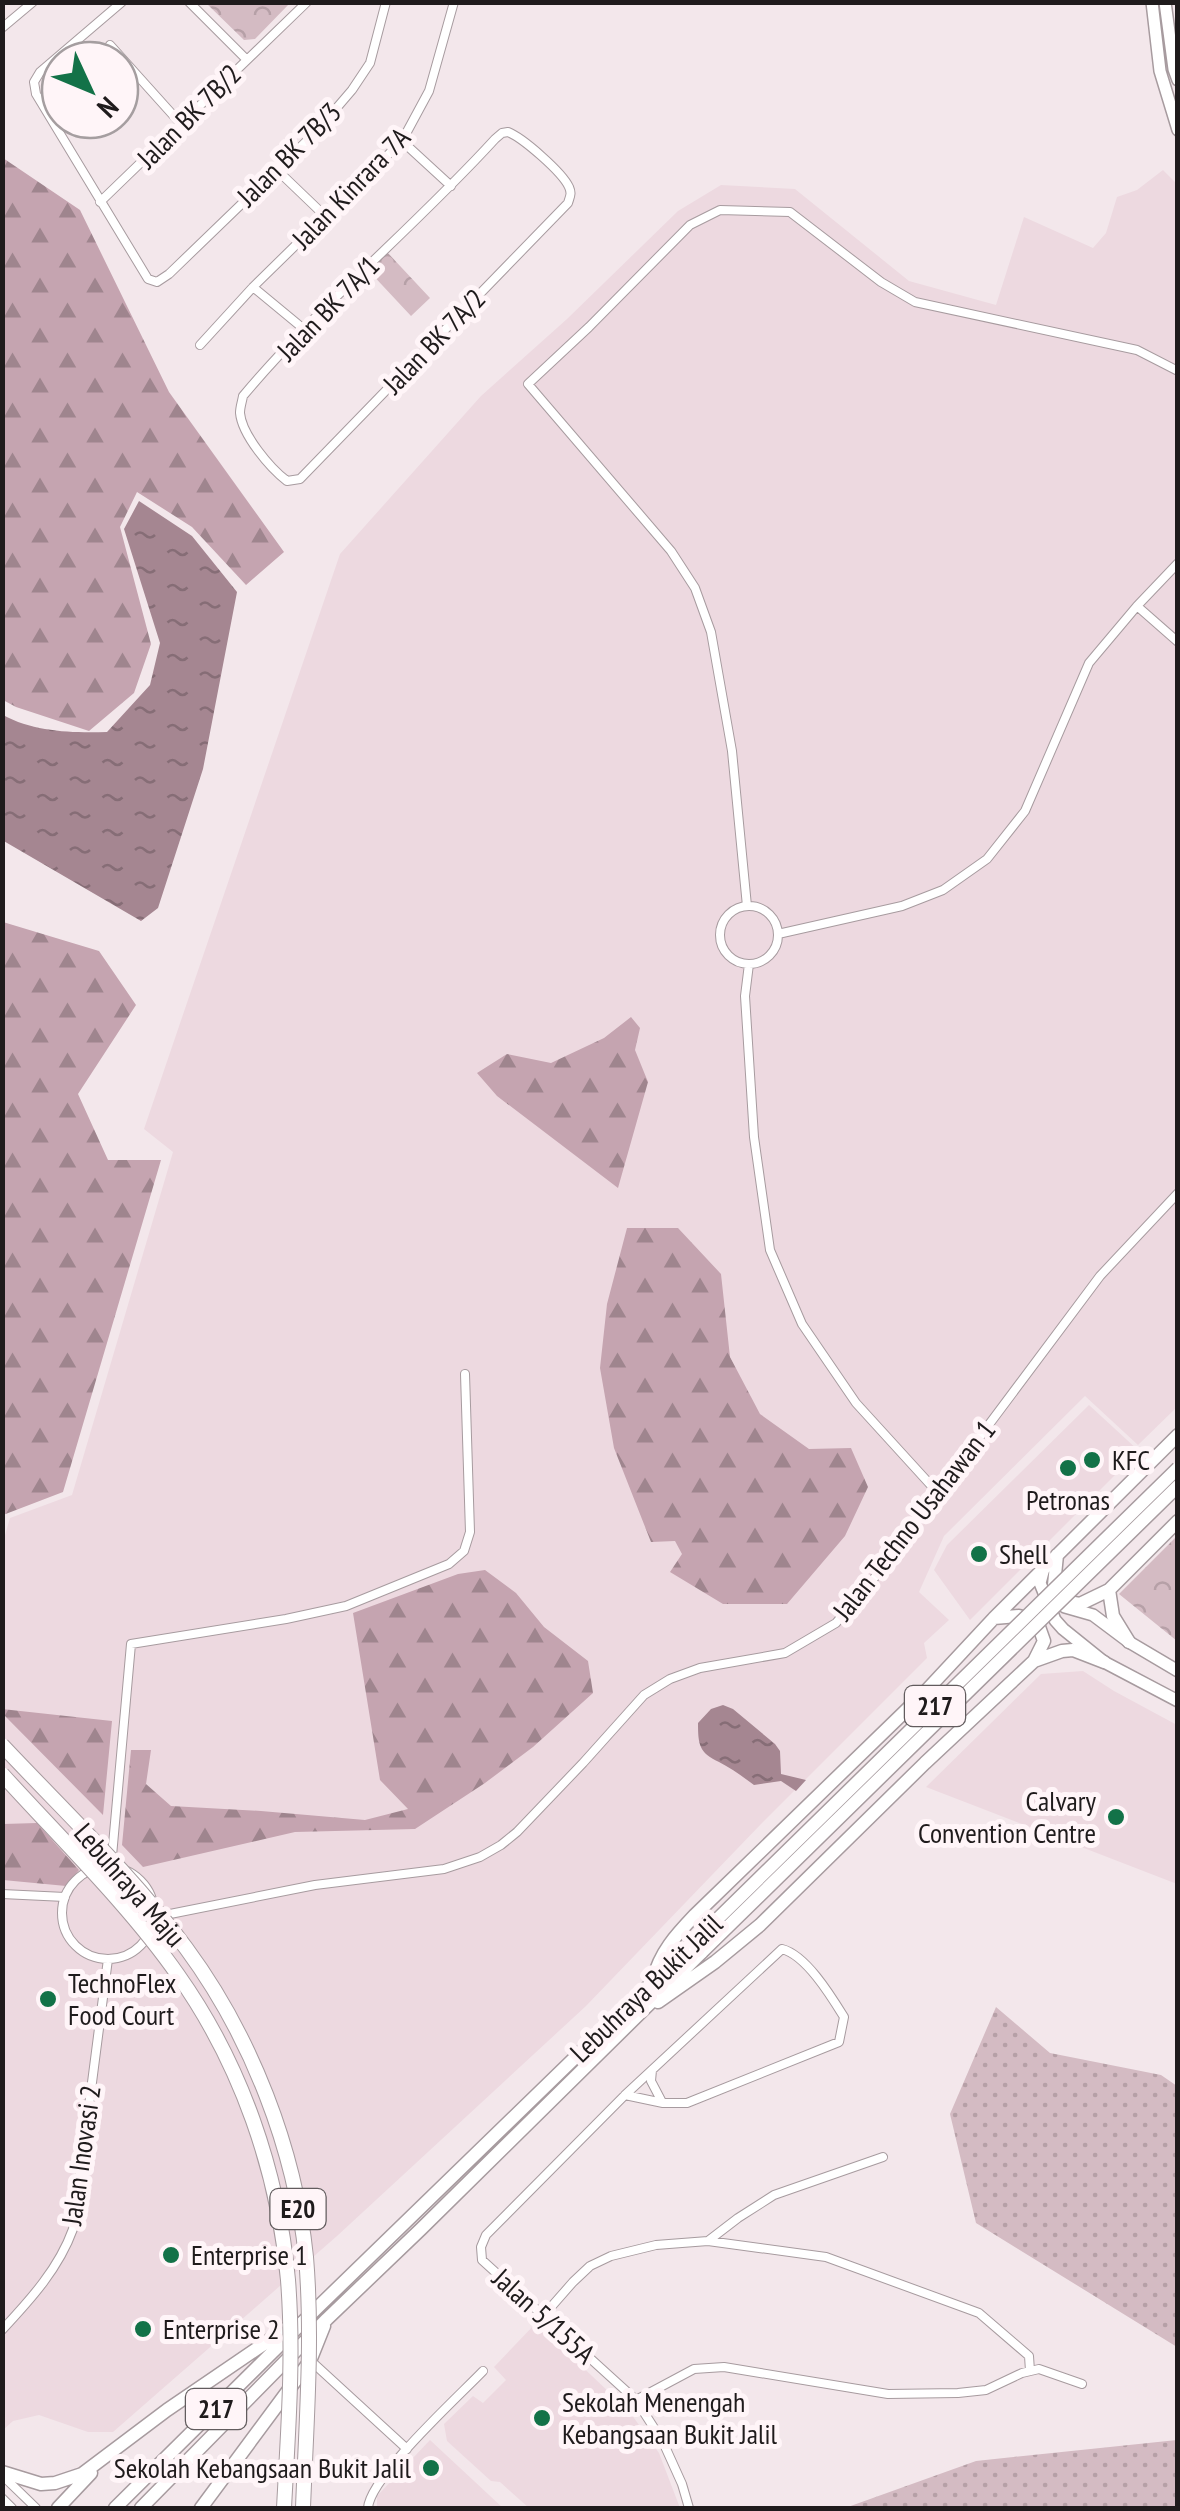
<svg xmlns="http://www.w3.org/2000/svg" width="1180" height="2511" font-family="'PT Sans Narrow',sans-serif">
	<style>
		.built { fill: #edd9e0 }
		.grass { fill: url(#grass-dots) }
		.forest { fill: url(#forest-firs) }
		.park { fill: url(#park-crowns) }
		.water { fill: url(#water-ripples) }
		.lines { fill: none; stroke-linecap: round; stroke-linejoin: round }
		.minor-casing { stroke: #a79b9f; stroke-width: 10 }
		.secondary-casing { stroke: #a79b9f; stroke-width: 14 }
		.trunk-casing { stroke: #a79b9f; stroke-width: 15 }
		.minor { stroke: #fff; stroke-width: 8 }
		.secondary { stroke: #fff; stroke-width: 11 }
		.trunk { stroke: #fff; stroke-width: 12 }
		.trunk-bridge-casing { stroke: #a79b9f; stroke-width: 15; stroke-linecap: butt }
		.motorway-bridge-casing { stroke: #a79b9f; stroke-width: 16; stroke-linecap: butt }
		.trunk-bridge { stroke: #fff; stroke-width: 12 }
		.motorway-bridge { stroke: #fff; stroke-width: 14 }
		.poi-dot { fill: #137248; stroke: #fff5f8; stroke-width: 4 }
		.labels { text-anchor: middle; stroke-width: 10; stroke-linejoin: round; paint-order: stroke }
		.shield { fill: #fff5f8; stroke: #625c5e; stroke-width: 2.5 }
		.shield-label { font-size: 25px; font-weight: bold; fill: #1f1b1c }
		.street-label { font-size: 28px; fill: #1f1b1c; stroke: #fff5f8 }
		.poi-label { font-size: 28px; fill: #1f1b1c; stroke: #fff5f8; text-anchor: start }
	</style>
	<defs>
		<pattern id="grass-dots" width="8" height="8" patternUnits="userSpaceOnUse" patternTransform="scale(2.5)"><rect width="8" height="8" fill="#d4bbc3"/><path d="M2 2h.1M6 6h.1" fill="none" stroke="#b6a0a7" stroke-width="1.8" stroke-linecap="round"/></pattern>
		<pattern id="forest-firs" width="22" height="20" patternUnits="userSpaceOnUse" patternTransform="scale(2.5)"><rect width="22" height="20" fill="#c5a4b0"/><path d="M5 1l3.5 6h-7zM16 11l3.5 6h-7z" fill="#9f858e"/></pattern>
		<pattern id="park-crowns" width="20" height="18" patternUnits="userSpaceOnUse" patternTransform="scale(2.5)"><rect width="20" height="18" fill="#d4bbc3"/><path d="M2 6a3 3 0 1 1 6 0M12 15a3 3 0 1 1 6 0" fill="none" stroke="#b6a0a7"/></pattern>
		<pattern id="water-ripples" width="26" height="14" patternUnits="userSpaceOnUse" patternTransform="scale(2.5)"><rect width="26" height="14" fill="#a58691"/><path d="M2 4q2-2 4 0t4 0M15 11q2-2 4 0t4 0" fill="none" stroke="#866d76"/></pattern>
	</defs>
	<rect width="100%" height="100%" fill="#f3e7eb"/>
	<path class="built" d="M1163,170L1178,185L1177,1407L1138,1445L1085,1396L944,1536L919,1592L949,1620L924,1643L927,1658L762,1823L586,2006L337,2236L113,2432H88L39,2415L13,2421L3,2430V1542L10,1518L72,1495L173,1152L144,1129L340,554L481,396L567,319L678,211L721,185L795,189L909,281L996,305L1024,217L1093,248L1106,233L1117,197L1137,190Z
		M1089,1405L1139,1451L970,1620L934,1570L947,1545Z
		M1083,1671L1114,1691L1177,1725V1884L926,1787L1041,1674Z
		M536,2323L629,2411L659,2453L680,2508H529L500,2482L491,2481L447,2441L444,2424L473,2396L483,2403L506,2380L494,2367Z
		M430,2440L503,2508H377V2496Z"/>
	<path class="grass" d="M996,2007L1050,2053L1161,2075L1177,2086V2347L976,2223L950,2114Z
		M1177,2440V2508H845L976,2461Z"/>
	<path class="forest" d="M3,158L80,210L169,392L284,552L246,585L192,527L137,492L120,527L151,644L134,693L89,731L16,707L3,700Z
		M3,922L99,951L136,1005L78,1094L108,1160H161L63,1492L3,1515Z
		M631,1017L640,1028L635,1050L648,1082L618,1188L497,1096L477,1073L507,1054L551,1063L604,1038Z
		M627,1228H678L721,1274L730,1357L760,1414L809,1449L851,1448L868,1487L845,1536L787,1604H723L670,1572L682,1554L675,1541L651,1542L614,1448L600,1368L607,1304Z
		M485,1570L516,1593L544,1627L588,1661L593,1693L533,1747L485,1783L415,1829L295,1832L143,1867L122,1845L131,1750H151L146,1784L171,1806L261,1811L365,1820L408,1809L380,1780L353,1613L458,1574Z
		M2,1709L112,1721L103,1815L3,1714Z
		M37,1823L79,1870L66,1886L3,1880V1824Z"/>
	<path class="park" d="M206,3H290L255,39L244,40Z
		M387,252L430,298L411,316L368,270Z
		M1177,1536V1641L1119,1594Z"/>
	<path class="water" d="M139,501L192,536L237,592L203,769L158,908L141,921L2,840L3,715C34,732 72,733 107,732L150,685L160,643L124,529Z
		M723,1705L733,1709L775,1744L780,1751L781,1774L806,1780L796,1791L781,1781L754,1785C743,1777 731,1768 719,1762C699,1753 698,1744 698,1723L711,1709Z"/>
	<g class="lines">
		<g class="minor-casing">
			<path id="minor" d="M122,2L40,72L34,82L36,94L148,279L157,282L169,274L316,132L352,90L370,63L386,2
				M189,2L247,60
				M2,28L33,2
				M110,45L181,124
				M508,132C523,138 562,172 569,187C572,194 570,196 568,203L300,479L287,481C270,468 242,435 240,413C240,407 242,402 243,396C320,304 414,228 495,139L502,133Z
				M402,141L451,186
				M276,169L325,216
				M100,202L307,2
				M253,287L305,330
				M200,345L253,287L402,141L429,91L454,2
				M1137,606L1178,642
				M747,906L732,751L711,632L695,588L671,551L528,384L589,327L690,225L720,210L790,212L881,282L915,302L1137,350L1178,371
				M720 935a29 29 0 1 1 58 0a29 29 0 1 1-58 0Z
				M778,934L902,906L943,890L987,859L1025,811L1089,663L1137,606L1178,563
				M749,964L745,996L754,1137L770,1250L802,1324L856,1403L938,1493
				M112,1856L131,1644L286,1619L346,1606L449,1564L464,1551L470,1532L465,1374
				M62 1913a46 46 0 1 1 92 0a46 46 0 1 1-92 0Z
				M2,1894L65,1897
				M160,1916L315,1885L444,1869L480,1857L501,1845L517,1832L583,1763L644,1695L670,1679L700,1668L785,1653L836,1623L875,1577L1100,1276L1178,1193
				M652,2070L651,2081L662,2102
				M625,2095L663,2103H687L839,2042L844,2017C831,1996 806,1955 782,1949L625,2095L486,2235L481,2247L482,2260L636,2400L663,2442L682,2484L689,2508
				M708,2241L738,2218L774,2195L883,2157
				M544,2315L573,2282L590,2266L611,2256L656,2245L708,2241L826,2257L979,2313L1029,2356L1030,2371
				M2,2330C31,2299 59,2268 73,2229L108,1959
				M311,2361L407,2449
				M636,2400L694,2369L724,2367L888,2394L958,2393L986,2390L1022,2373L1039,2369L1082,2384
				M2,2475L36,2508
				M2,2498L12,2508
				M368,2508C370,2477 458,2397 483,2371"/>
		</g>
		<g class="secondary-casing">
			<path id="secondary" d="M1152,2L1160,71L1178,130
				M1165,2L1174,69L1178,80
				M1044,1568L1040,1583L1055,1620L1063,1629L1104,1662L1178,1701
				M1065,1607L1093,1615L1129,1642L1178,1671"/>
		</g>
		<g class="trunk-casing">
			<path id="trunk" d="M1057,1555L1054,1585L1062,1601L1080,1604L1109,1590L1178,1521
				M1109,1590L1113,1616L1129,1642
				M994,1618L1019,1616L1038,1624L1044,1641L1034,1661
				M653,1980C660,1952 676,1935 695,1915L925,1692L994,1618L1178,1435
				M658,2002L715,1962L760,1925L925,1763L1034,1661L1062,1651L1073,1650L1104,1662
				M2,2472L41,2484L55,2483L82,2474L167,2410L293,2324
				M58,2508L91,2473
				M115,2508L316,2309L692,1944
				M141,2508L327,2319L421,2229L702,1952
				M201,2508L310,2361L324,2326"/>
		</g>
		<use href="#minor" class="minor"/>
		<use href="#secondary" class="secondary"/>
		<use href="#trunk" class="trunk"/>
		<g class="trunk-bridge-casing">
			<path id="trunk-bridge" d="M692,1944L1178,1468
				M702,1952L1178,1486"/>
		</g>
		<g class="motorway-bridge-casing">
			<path id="motorway-bridge" d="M2,1745C64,1811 132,1875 186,1948C251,2036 295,2149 306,2257C313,2339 306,2427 303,2508
				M2,1774C60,1838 129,1905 178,1975C241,2064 278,2171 288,2280C294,2356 288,2432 284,2508"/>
		</g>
		<use href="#trunk-bridge" class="trunk-bridge"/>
		<use href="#motorway-bridge" class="motorway-bridge"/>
	</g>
	<g class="poi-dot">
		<circle cx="1092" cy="1460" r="10"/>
		<circle cx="1068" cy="1468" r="10"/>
		<circle cx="979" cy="1554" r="10"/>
		<circle cx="1116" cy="1817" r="10"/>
		<circle cx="48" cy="1999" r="10"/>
		<circle cx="171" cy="2255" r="10"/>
		<circle cx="143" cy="2329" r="10"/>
		<circle cx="542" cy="2418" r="10"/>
		<circle cx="431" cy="2468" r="10"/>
	</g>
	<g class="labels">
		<g class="shield">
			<rect x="905" y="1686" width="60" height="40" rx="8"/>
			<rect x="270.5" y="2189" width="55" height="40" rx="8"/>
			<rect x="186" y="2389" width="60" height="40" rx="8"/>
		</g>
		<g class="shield-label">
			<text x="935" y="1715">217</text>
			<text x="298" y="2218">E20</text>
			<text x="216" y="2418">217</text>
		</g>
		<g class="street-label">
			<text transform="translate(189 116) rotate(-45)" y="10">Jalan BK 7B/2</text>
			<text transform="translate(289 154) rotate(-45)" y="10">Jalan BK 7B/3</text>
			<text transform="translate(351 188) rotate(-46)" y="10">Jalan Kinrara 7A</text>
			<text transform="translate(328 308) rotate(-46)" y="10">Jalan BK 7A/1</text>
			<text transform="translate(434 341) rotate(-46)" y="10">Jalan BK 7A/2</text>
			<text transform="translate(914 1520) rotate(-52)" y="10">Jalan Techno Usahawan 1</text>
			<text transform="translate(130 1885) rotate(49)" y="10">Lebuhraya Maju</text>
			<text transform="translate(646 1988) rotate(-44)" y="10">Lebuhraya Bukit Jalil</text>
			<text transform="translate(81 2155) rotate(-82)" y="10">Jalan Inovasi 2</text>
			<text transform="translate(544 2316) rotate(42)" y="10">Jalan 5/155A</text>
		</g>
		<g class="poi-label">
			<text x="1112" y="1470">KFC</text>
			<text x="1068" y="1510" text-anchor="middle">Petronas</text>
			<text x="999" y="1564">Shell</text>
			<text x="1096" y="1811" text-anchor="end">Calvary<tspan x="1096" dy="32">Convention Centre</tspan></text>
			<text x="68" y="1993">TechnoFlex<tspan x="68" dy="32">Food Court</tspan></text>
			<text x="191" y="2265">Enterprise 1</text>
			<text x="163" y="2339">Enterprise 2</text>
			<text x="562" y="2412">Sekolah Menengah<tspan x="562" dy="32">Kebangsaan Bukit Jalil</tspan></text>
			<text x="411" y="2478" text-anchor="end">Sekolah Kebangsaan Bukit Jalil</text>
		</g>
	</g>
	<rect width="1180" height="2511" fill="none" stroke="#1f1b1c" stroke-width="10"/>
	<g transform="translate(90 90) rotate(134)"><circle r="48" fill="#fff5f8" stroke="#a59ea0" stroke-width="2.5"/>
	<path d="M0-8L18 38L0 25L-18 38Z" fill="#137248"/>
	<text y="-15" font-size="28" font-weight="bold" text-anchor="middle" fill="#1f1b1c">N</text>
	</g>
</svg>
